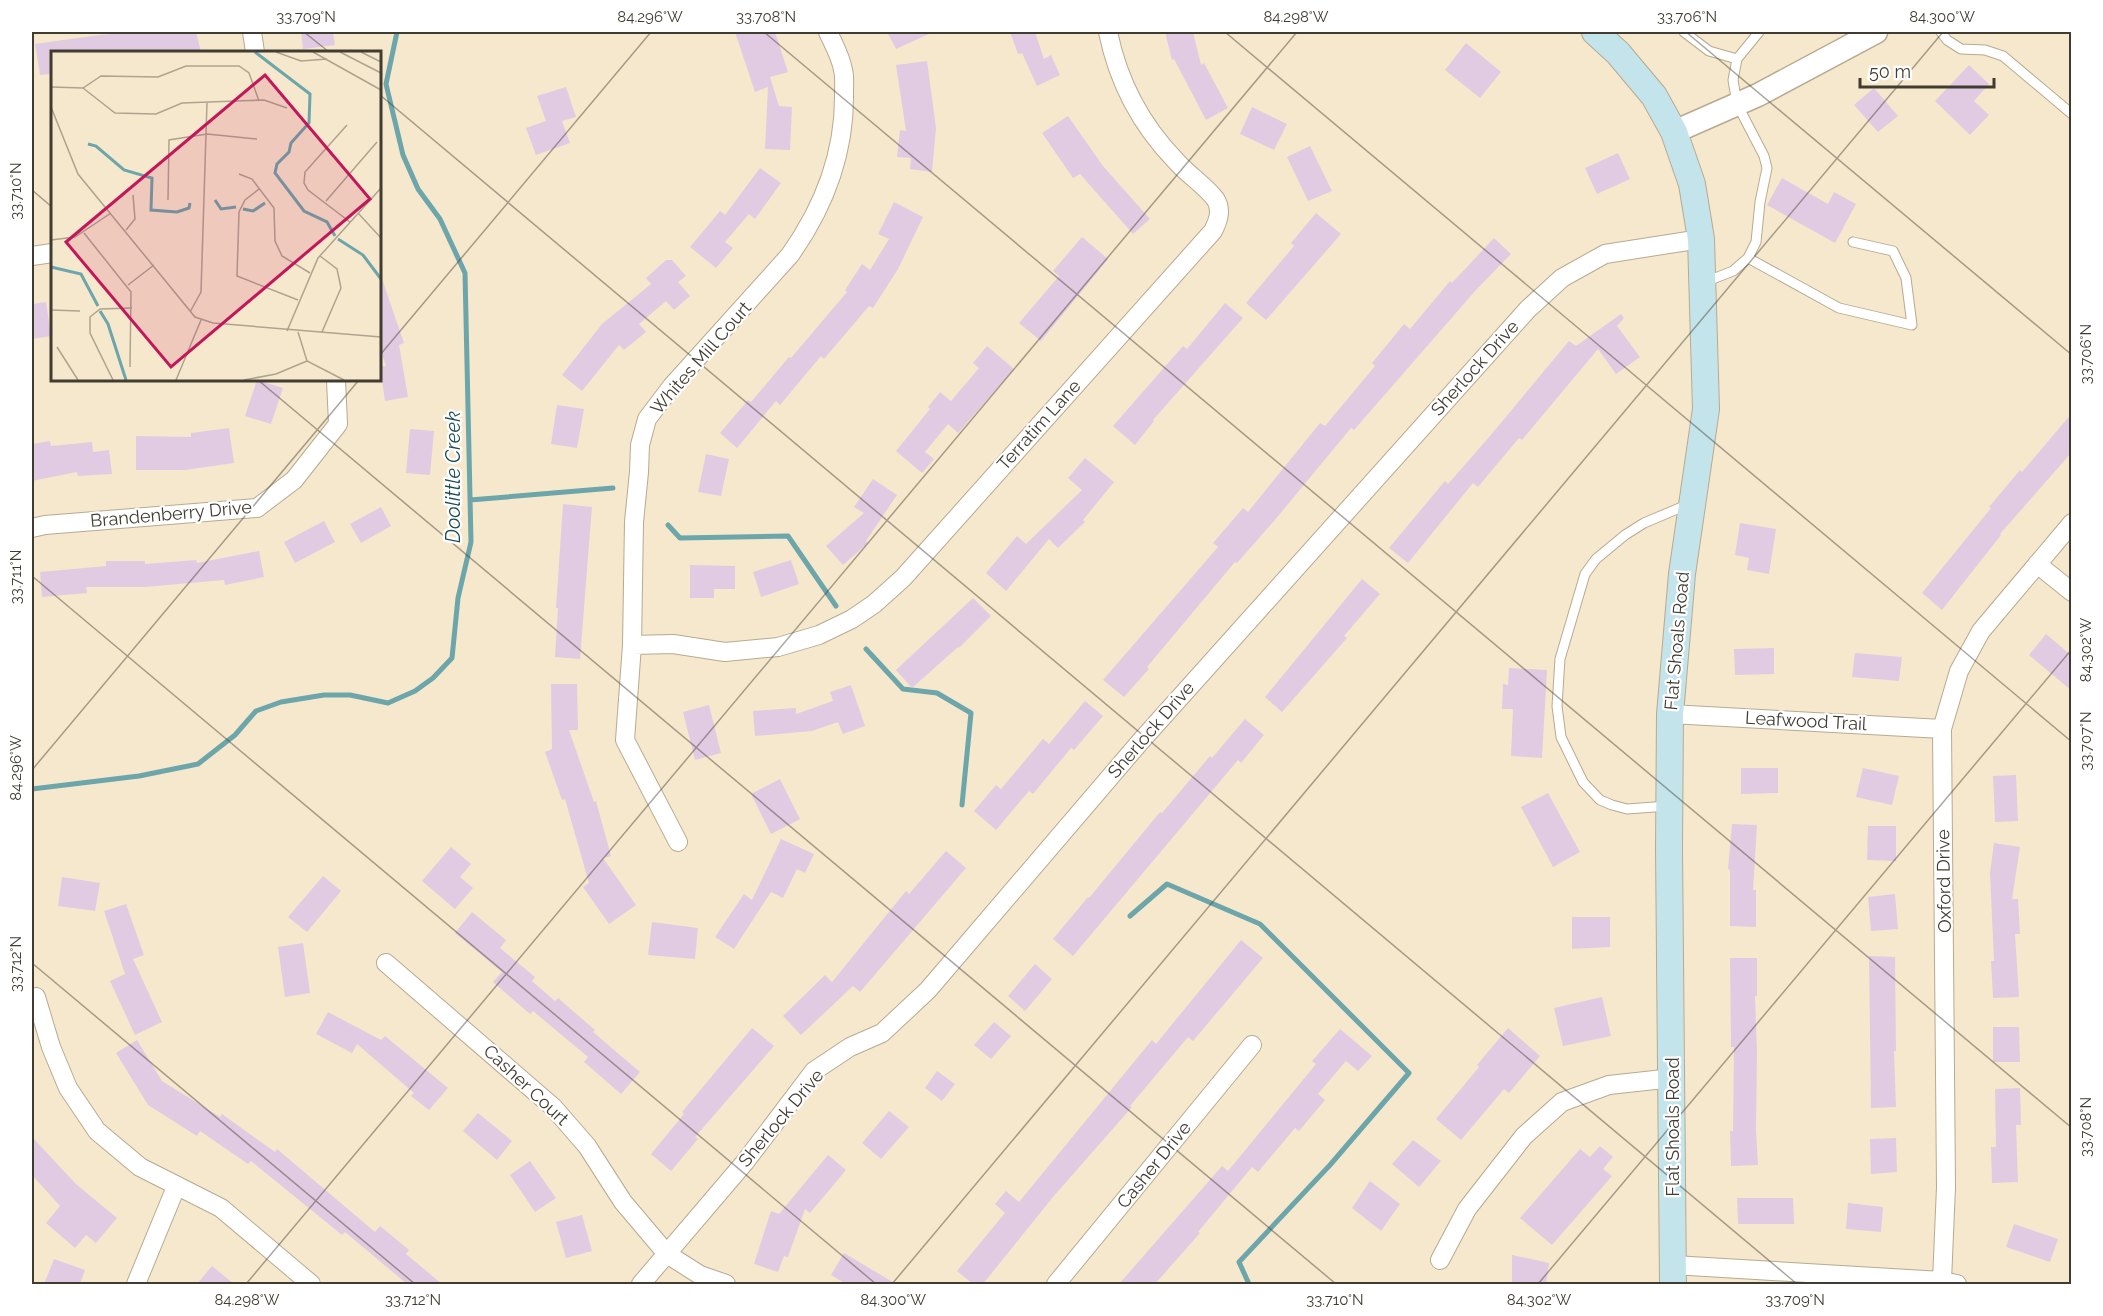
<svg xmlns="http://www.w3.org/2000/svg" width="2103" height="1316" font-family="Raleway,sans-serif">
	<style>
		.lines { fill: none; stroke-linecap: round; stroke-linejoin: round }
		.stream { stroke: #6ca5aa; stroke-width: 5 }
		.building { fill: #e1cbe2 }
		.service-casing { stroke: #b7aa90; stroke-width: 11 }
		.minor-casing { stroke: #b7aa90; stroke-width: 20 }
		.tertiary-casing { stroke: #b7aa90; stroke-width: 25 }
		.secondary-casing { stroke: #b7aa90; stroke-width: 28 }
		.service { stroke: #fff; stroke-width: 9 }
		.minor { stroke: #fff; stroke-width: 18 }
		.tertiary { stroke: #fff; stroke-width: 22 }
		.secondary { stroke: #c4e4ec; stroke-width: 26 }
		.ticks { fill: none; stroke: #413c31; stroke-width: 1.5; stroke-opacity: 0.45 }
		.labels { text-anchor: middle; stroke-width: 4.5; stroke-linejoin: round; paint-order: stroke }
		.street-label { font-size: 18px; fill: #413c31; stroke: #fff }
		.water-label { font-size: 20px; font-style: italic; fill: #1a4d51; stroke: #fff }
		.inset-river { fill: none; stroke: #6ca5aa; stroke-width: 3 }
		.inset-road { fill: none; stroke: #aea38f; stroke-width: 1.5 }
		.view { fill: #c2185b; fill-opacity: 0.15; stroke: #c2185b; stroke-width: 3 }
		.inset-edge { fill: none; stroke: #413c31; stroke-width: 3 }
		.neatline { fill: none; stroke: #413c31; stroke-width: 2 }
		.ticks-label { font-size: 15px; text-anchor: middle; fill: #413c31 }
	</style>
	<rect width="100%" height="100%" fill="#f6e8cd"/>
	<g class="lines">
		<path class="stream" d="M470,500L613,488
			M668,525L680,538L788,536L836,606
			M866,649L903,689L937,693L971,713L962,805
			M32,789L139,776L198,764L235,735L256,711L281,702L324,695H350L388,703L415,691L433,678L452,658L458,598L471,542L465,273L440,219L418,189L403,155L386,84L397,32
			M1130,916L1167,884L1260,924L1409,1073L1330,1165L1239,1262L1249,1284"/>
	</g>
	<path class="building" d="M137,32H196L201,52H52V74L40,75L35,44L99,35Z
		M301,32H333L335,45L303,49Z
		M735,32H775L788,72L770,77L779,106L792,107L790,150L765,149L768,87L755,92Z
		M887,32H933L896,49Z
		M1010,32H1035L1044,59L1051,55L1060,75L1037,86L1022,53L1018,54Z
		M1165,32H1193L1201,65L1204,63L1228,108L1206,120L1174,59L1172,60Z
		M1466,43L1501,72L1480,98L1445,70Z
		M927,61L936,128L932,172L910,169L911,158L897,157L900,130L906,131L896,65Z
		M1969,65L1989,84L1974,101L1989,115L1970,135L1935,101Z
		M566,87L576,117L562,121L570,143L536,155L526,128L546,121L537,96Z
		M1874,88L1898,116L1878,132L1854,105Z
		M1252,107L1287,124L1274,150L1240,134Z
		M1068,116L1103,166L1150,219L1133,234L1080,174L1073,178L1042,133Z
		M1310,146L1332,191L1308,201L1287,157Z
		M1618,153L1630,179L1597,194L1585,168Z
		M760,168L781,183L755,219L749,214L725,242L733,248L716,268L690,247L720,211L725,215Z
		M1782,178L1828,204L1834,192L1856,204L1835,243L1767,205Z
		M894,202L923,217L898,269L873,308L869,306L824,359L821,356L780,405L776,401L737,448L720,433L748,400L751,402L789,357L791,358L847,292L845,290L862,264L870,270L889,239L878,234Z
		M1316,213L1341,234L1266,320L1246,303L1294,246L1291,243Z
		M1082,237L1108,259L1041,341L1019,323L1059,276L1053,271Z
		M1494,238L1511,254L1476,290L1354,430L1351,428L1274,521L1237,563L1235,562L1147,667L1149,669L1124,697L1103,680L1218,547L1213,543L1243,508L1248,512L1320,423L1325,426L1375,366L1372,363L1404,324L1410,329L1450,281L1452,283Z
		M666,260H672L686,276L678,282L690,296L674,310L666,301L639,324L646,332L624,350L619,345L582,391L562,375L602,324L651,284L646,278Z
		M380,279H382L404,343L399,345L408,397L385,401L380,367L386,366L380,348Z
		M46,302L51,336L32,339V304Z
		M1225,303L1243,318L1153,420L1154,421L1135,445L1113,426L1183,346L1187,349Z
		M1621,314L1624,318L1617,326L1640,357L1616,374L1598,349L1522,440L1519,438L1478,487L1473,483L1408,563L1389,548L1445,481L1448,484L1490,436L1569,341L1576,346Z
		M987,346L1014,369L958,433L948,424L925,452L934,459L922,473L896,451L930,409L928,407L940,392L951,401L979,368L973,363Z
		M257,380L283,388L271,424L245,416Z
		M557,405L584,409L577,448L551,444Z
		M2072,413V452L2000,534L2001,535L1942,610L1922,593L1991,508L1989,507L2020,470L2022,472Z
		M229,428L234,463L185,470H136V436L191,437V433Z
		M410,429L434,431L430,475L406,473Z
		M50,441L51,446L92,442L93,452L109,450L112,474L78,476L77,472L32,481V444Z
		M706,454L729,459L721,496L698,492Z
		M1085,458L1114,482L1083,520L1085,522L1058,548L1049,539L1006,591L986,573L1017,536L1026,544L1082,490L1068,478Z
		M873,479L897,495L866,541L868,543L843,565L826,546L864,513L854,507Z
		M563,504L592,507L580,659L555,657L558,608H556Z
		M381,507L391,526L361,543L350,524Z
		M324,521L335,542L295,563L284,542Z
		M1740,523L1776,529L1769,574L1747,570L1749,558L1735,555Z
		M259,551L264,577L225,585L224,580L145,587H86L87,593L42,597L40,572L106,566V561H145V564L196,560L197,563Z
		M791,560L799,584L761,597L753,572Z
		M690,565L735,566V589H714V598H690Z
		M1362,579L1380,594L1344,636L1347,638L1282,712L1265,697Z
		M973,598L991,616L959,648L958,647L912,688L896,670Z
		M2046,634L2072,656V691L2029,655Z
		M1774,648V674L1735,675L1734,649Z
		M1855,653L1902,657L1899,681L1852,677Z
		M1509,668L1547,670L1542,758L1511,756L1513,709H1502L1503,684L1508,685Z
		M551,684H577L578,730H569L594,802L596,801L611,856L603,858L636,905L609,924L583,887L589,883L565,799L562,800L545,752L552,749Z
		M851,685L865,726L843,734L838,722L812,731L755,736L753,711L796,708V714L833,701L830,692Z
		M1085,701L1103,716L1074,750L1071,748L1033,794L1029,791L996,830L974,811L996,785L1001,789L1043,739L1049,744Z
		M709,705L721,753L695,760L683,712Z
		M1245,719L1264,735L1241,763L1238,760L1073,956L1053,939L1088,897L1089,898L1160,812L1162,813L1210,756L1212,758Z
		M1741,768H1778V793L1741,794Z
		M1863,768L1899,776L1892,805L1856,797Z
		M2016,775L2018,821L1995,822L1993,776Z
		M780,779L800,819L771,834L751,794Z
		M1548,793L1580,852L1553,867L1521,807Z
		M1732,824L1757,825L1753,890H1756V927L1730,926V870L1728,869Z
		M1868,826H1896V861L1867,860Z
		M781,839L814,854L805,873L797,869L783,898L771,892L734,949L715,937L744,894L752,900Z
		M1994,843L2020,847L2012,899H2018L2020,934H2015L2019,997L1993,998L1991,961H1994L1990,873Z
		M451,847L471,864L460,877L473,888L455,909L422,881Z
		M946,851L966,868L860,992L853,986L801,1035L783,1016L825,975L832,982L906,891L909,894Z
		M323,876L341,891L307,932L288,917Z
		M62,877L100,883L95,911L58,906Z
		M1895,894L1898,929L1871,931L1868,897Z
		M126,904L144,955L133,959L162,1022L135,1035L110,981L125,974L104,911Z
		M472,912L506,940L500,948L535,977L532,981L555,1001L558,998L595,1030L593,1032L640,1072L621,1094L584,1062L588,1057L533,1011L530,1014L493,982L502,972L455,933Z
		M1572,917H1610V947L1572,949Z
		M652,922L698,928L695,959L648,955Z
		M1241,940L1263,958L1193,1041L1188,1037L1130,1106L1132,1107L1053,1197L983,1284H973L957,1271L1005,1213L995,1204L1006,1191L1019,1202L1152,1040L1156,1044Z
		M303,943L310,993L285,997L278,947Z
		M1869,956L1895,957L1896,1051H1894L1896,1107L1871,1108Z
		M1730,958H1757V996H1755L1757,1053L1756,1131L1758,1165L1731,1166L1730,1131H1733L1734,1047H1731Z
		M1035,964L1052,979L1025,1011L1008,996Z
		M1602,997L1611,1036L1563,1046L1554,1008Z
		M328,1012L381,1040L385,1036L448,1088L429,1110L411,1096L414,1093L357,1044L352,1053L316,1034Z
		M994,1022L1011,1036L991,1059L974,1045Z
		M1993,1027H2019L2020,1062H1993Z
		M752,1028L774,1046L695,1137L698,1139L671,1171L651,1154L684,1114L682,1112Z
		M1508,1028L1540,1056L1509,1093L1504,1089L1461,1140L1436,1119L1479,1067L1477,1065Z
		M1340,1029L1372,1056L1358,1071L1346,1061L1318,1094L1325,1100L1299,1131L1295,1128L1258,1172L1252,1167L1198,1232L1200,1233L1155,1284H1119L1222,1166L1228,1171L1316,1064L1312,1061Z
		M137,1040L162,1081L220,1117L222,1114L275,1152L277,1149L375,1232L380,1226L409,1250L406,1254L442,1284H407L345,1232L342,1235L251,1161L248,1164L200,1131L197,1136L148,1105L116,1053Z
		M937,1071L955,1084L942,1101L925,1088Z
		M2020,1088L2021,1125H2016L2018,1182L1992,1183L1991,1147H1996L1995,1089Z
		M889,1111L909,1127L881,1159L862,1143Z
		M478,1113L512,1141L497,1160L463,1131Z
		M32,1137L76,1184L117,1218L96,1243L86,1235L75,1248L46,1223L60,1206L32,1175Z
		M1896,1138L1897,1172L1871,1174L1870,1139Z
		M1413,1140L1441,1161L1419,1187L1392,1164Z
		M1600,1146L1613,1157L1603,1169L1612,1176L1552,1245L1520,1218L1580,1149L1590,1157Z
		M828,1155L846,1170L810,1213L805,1209L788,1257L784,1256L778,1272L754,1264L771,1211L779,1214Z
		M530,1161L556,1198L535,1212L510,1175Z
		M1370,1181L1400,1204L1381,1231L1352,1208Z
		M1737,1198H1793L1794,1224H1738Z
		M1848,1203L1883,1207L1881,1232L1846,1229Z
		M582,1215L592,1251L566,1258L556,1222Z
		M2014,1224L2058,1239L2050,1262L2006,1247Z
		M844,1253L896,1284H846L831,1275Z
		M1512,1255L1549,1263L1546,1284H1512Z
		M54,1259L85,1270L80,1284H44Z
		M212,1266L234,1284H197Z"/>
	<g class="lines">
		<g class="service-casing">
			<path id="service" d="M1684,32L1709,51L1737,59
				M1941,32L1947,40L1961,49L1985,50L2003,56L2072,114
				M1748,258L1839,308L1912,325L1906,278L1893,251L1853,242
				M1705,282L1733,271L1748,258L1756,242L1760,202L1767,168L1764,156L1737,104L1733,80L1737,59L1759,32
				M1668,806L1627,809L1612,805L1600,800L1583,782L1561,737L1557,706L1560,659L1585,574L1596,559L1625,535L1644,523L1689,504"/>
		</g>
		<g class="minor-casing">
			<path id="minor" d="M252,32L255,52
				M32,256L52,253
				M32,528L45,525L257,508L294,480L338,424L336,380
				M2037,564L2072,592
				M632,645L673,644L725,652L778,647L819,635L852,619L874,604L903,578L1213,231C1218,221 1222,211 1216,200C1207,187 1187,174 1176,161C1141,125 1118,81 1108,32
				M1670,714L1942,729
				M678,842L625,740L632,645L634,522L639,472L640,445L647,419L672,386L790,255C824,207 845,153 844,93C844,85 845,77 843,70C841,57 833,43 828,32
				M386,963L553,1107L587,1146L623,1202L667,1254L700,1275L726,1284
				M36,997L51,1047L68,1088L97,1131L140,1167L221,1208L311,1284
				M1440,1260L1467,1209L1524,1136L1562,1102L1609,1085L1673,1078
				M1673,1265L1942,1281L1957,1284
				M1942,1281L1946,1187L1942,729L1959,671L1981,631L2072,523
				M136,1284L176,1187
				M641,1284L745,1162L814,1071L850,1047L882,1033L928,990L1140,742L1528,309L1562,278L1605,254L1701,239
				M1056,1284L1252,1045"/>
		</g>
		<g class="tertiary-casing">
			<path id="tertiary" d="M1674,132L1758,95L1876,32"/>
		</g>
		<g class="secondary-casing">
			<path id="secondary" d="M1595,32L1618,53L1654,96L1674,132L1692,184L1701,239L1706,409L1682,574L1670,714L1669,849L1673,1284"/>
		</g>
		<use href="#service" class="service"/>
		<use href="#minor" class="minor"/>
		<use href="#tertiary" class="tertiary"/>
		<use href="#secondary" class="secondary"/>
	</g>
	<path class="ticks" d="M304,32L329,52M764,32L2072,1128M1225,32L2072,742M1686,32L2072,355M380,95L1797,1284M32,190L52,207M380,355L651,32M258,380L1336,1284M32,576L876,1284M32,770L359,380M32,963L415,1284M246,1284L1297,32M892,1284L1943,32M1538,1284L2072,649"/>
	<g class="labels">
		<g class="street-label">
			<text transform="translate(701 358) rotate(-49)" y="6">Whites Mill Court</text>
			<text transform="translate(1475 368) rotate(-48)" y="6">Sherlock Drive</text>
			<text transform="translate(1039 425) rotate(-48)" y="6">Terratim Lane</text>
			<text transform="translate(171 514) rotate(-5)" y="6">Brandenberry Drive</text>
			<text transform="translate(1677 641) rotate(-85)" y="6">Flat Shoals Road</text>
			<text transform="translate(1806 721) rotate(3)" y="6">Leafwood Trail</text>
			<text transform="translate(1151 730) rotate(-49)" y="6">Sherlock Drive</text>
			<text transform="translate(1944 881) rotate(-91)" y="6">Oxford Drive</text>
			<text transform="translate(526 1085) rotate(43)" y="6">Casher Court</text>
			<text transform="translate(781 1118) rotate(-50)" y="6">Sherlock Drive</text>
			<text transform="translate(1673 1127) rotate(-90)" y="6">Flat Shoals Road</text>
			<text transform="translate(1154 1165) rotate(-51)" y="6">Casher Drive</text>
		</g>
		<g class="water-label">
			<text transform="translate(453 477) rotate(-90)" y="7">Doolittle Creek</text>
		</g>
	</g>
	<g transform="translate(51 51)">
		<rect width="330" height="330" fill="#f6e8cd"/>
		<path class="inset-river" d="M204,1L259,43L258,72L240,92L238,101L226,113L224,122L253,160L276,171L284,185M37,93L45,95L73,119L101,127L100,159L126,161L138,157L139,152M164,149L170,158L185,156M192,158L202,160L214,152M287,188L312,204L330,228M0,216L30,223L47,255M49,260L57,273L75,329"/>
		<path class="inset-road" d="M225,1L250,10L276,8M262,1L330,39M289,1L330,22M310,1L330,11M0,36L32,37L50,25L107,26L135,15H188L198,22L208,50M32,37L64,62L105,63L131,52L213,49L236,57M0,56L27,123L144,266L162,272L330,286M296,74L254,121L253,132L257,139L299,171M188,123L201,128L223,157L224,190L231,205L259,222M208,138L194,149L188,161L186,225L247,249M117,149L118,89L156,83L206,88M275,150L326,91M307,162L330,187M75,179L84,168L82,144M33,182L80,241L79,316M0,189L24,186L60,162M269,205L286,218L290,237L271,281M77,234L103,214M0,259L29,260M139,261L150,241L156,51M236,280L267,207L330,137M247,281L256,310L293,329M6,296L27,329M62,329L39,282V266L49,258L81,257M125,329L150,269M193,329L225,323L256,310"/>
		<path class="view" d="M214,24L319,148L120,316L15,191Z"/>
		<rect width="330" height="330" class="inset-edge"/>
	</g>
	<rect width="2103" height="1316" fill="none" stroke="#ffffff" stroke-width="66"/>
	<path d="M1860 78v9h134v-9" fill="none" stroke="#413c31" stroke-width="3"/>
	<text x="1869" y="78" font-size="18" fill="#413c31" stroke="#ffffff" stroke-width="4.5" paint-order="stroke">50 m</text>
	<rect x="33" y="33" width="2037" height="1250" class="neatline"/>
	<g class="ticks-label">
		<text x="306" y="22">33.709°N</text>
		<text x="650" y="22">84.296°W</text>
		<text x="766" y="22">33.708°N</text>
		<text x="1296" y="22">84.298°W</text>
		<text x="1687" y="22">33.706°N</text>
		<text x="1942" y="22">84.300°W</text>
		<text transform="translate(16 191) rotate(-90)" y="5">33.710°N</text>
		<text transform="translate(2086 354) rotate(-90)" y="5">33.706°N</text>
		<text transform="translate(16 577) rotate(-90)" y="5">33.711°N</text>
		<text transform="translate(2086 650) rotate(-90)" y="5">84.302°W</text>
		<text transform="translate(2086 741) rotate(-90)" y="5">33.707°N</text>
		<text transform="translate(16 768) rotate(-90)" y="5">84.296°W</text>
		<text transform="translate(16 964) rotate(-90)" y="5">33.712°N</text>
		<text transform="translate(2086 1127) rotate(-90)" y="5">33.708°N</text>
		<text x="247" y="1305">84.298°W</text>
		<text x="413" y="1305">33.712°N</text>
		<text x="893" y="1305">84.300°W</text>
		<text x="1335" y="1305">33.710°N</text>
		<text x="1539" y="1305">84.302°W</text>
		<text x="1795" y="1305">33.709°N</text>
	</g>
</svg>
